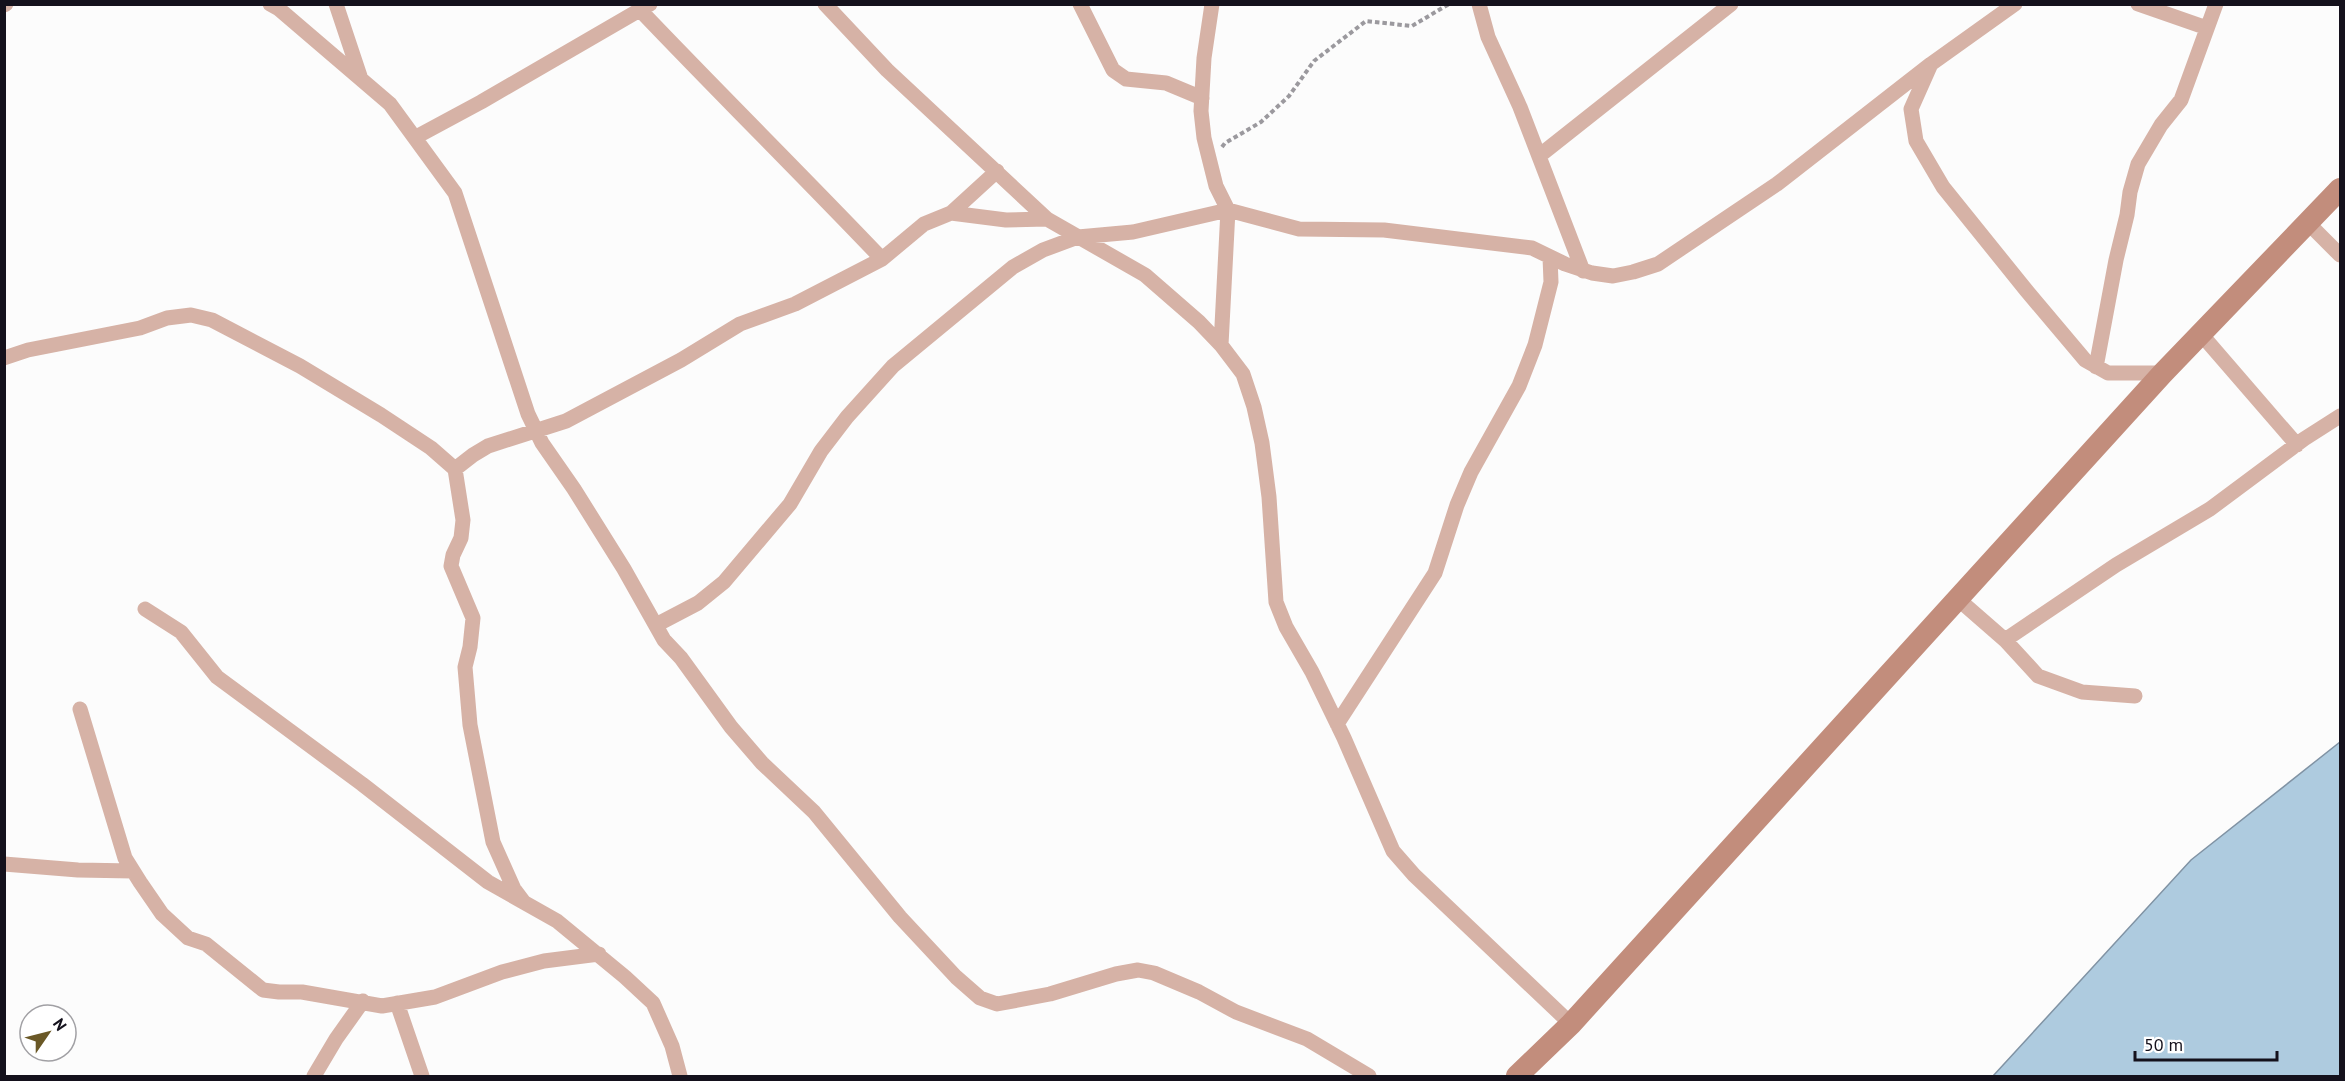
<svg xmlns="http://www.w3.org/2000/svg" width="2345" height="1081" font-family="'PT Sans',sans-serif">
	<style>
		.water { fill: #aecbdf; stroke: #8093a4; stroke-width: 1.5 }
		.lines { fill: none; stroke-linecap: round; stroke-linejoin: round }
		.path { stroke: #9b999e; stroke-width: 4; stroke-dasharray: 4.5 3; stroke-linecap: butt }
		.street { stroke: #d6b2a6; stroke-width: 15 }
		.secondary { stroke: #c28d7c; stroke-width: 22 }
	</style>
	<rect width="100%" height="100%" fill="#fcfcfc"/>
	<path class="water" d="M2340,742V1076H1993L2191,860Z"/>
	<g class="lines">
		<path class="path" d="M1222,147L1225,143L1261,122L1289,96L1314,61L1366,21L1412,26L1449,4"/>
		<path class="street" d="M270,4L279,9L390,104L455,193L528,414L542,443L574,489L624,569L664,640L681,658L731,727L762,763L814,812L900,917L956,977L980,998L997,1004L1050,994L1116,974L1138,970L1154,973L1199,992L1236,1012L1307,1039L1369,1076
			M336,4L360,76
			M825,4L887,70L1047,219L1145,275L1199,322L1221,345L1243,374L1254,407L1262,443L1269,497L1276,602L1286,627L1312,672L1344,738L1393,851L1414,875L1571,1024
			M1080,4L1113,70L1126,79L1166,83L1202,98
			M1212,4L1204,58L1201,111L1204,138L1216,186L1228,210L1221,345
			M1479,4L1488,37L1520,107L1583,271
			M2015,4L1931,64L1911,109L1916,141L1943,187L2026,290L2085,360L2108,373H2163
			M2138,4L2207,28
			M4,5L6,4
			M640,10C720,94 802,175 882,259
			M416,137L481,102L650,4
			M1539,156L1731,4
			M951,213L1006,220L1047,219
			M2308,223L2340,255
			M2201,334L2297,445
			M4,358L28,350L140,328L167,318L191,315L212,320L300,366L381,415L431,448L455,469L463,520L461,538L453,555L451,566L473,618L470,647L465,667L470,725L493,842L514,889L523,901
			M2096,367L2116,260L2127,215L2130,192L2138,164L2161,125L2181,100L2216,4
			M455,469L473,455L488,446L566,421L681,360L740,324L795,304L882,259L924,224L951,213L997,171
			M1958,599L2005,640L2038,676L2082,692L2135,696
			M145,609L181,632L217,677L362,784L488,882L557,921L625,977L653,1003L672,1046L680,1076
			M656,625L698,603L724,582L790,504L821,451L847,417L893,366L1013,267L1043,250L1078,237L1133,232L1228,210L1299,229L1384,230L1532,248L1565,264L1592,273L1613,276L1633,272L1658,264L1777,184L1931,64
			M2005,640L2116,565L2210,509L2304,439L2340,416
			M80,709L125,858L140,882L162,914L188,938L206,944L263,990L279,992H302L382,1006L435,997L502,972L544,961L599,954
			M1337,724L1435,573L1457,505L1471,472L1519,386L1535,345L1551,282L1550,257
			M4,864L78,870L133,871
			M397,1003L422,1076
			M314,1076L336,1039L363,1001"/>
		<path class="secondary" d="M1517,1076L1571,1024L2163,373L2340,189"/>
	</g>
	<rect width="2345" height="1081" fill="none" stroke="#14111c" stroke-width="12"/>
	<g transform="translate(48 1033) rotate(55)"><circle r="28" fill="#ffffff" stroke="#a1a0a4" stroke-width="1.5"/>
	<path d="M0-4.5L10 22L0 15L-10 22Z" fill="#6a5826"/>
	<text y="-9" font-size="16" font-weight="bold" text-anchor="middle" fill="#14111c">N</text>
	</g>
	<path d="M2135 1051v9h142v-9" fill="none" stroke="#14111c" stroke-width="3"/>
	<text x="2144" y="1051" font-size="18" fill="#14111c" stroke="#ffffff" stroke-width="4.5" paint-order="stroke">50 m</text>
</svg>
